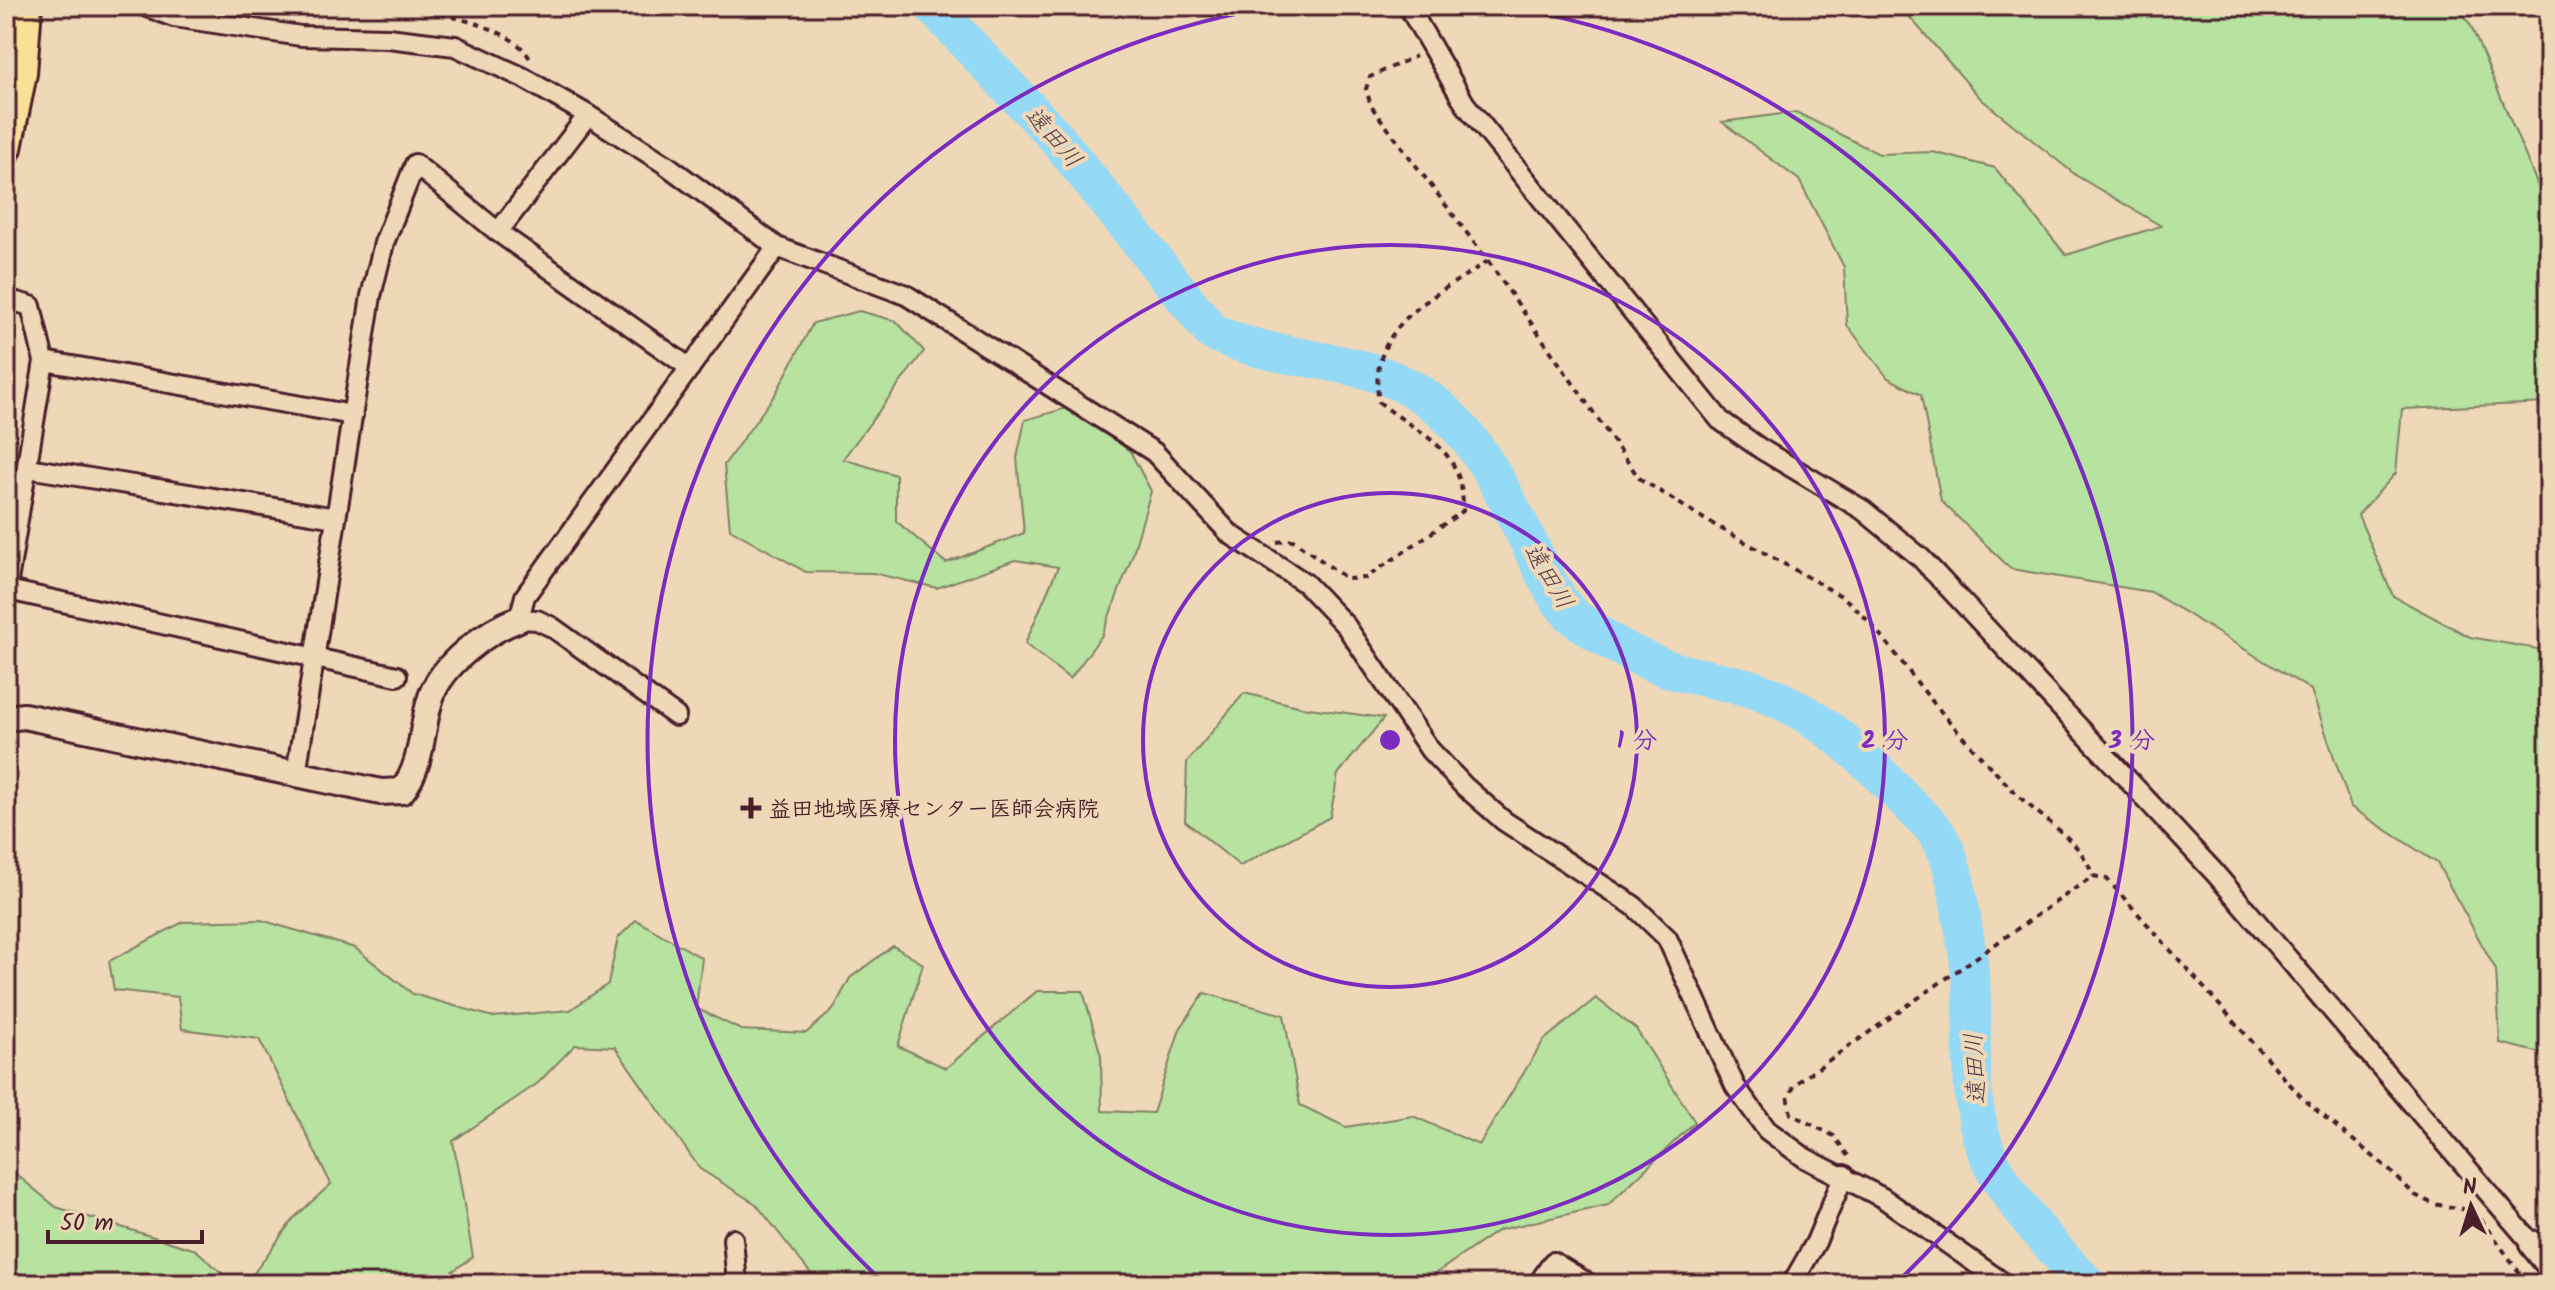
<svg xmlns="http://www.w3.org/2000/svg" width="2555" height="1290" font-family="Kalam,'Klee One',sans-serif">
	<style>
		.green { fill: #b7e29f; stroke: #808065; stroke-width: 2 }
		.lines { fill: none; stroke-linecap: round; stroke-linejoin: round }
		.river { stroke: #94d9f6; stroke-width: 38 }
		.minor-casing { stroke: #4a1f2b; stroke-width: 24 }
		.tertiary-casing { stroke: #4a1f2b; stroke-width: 30 }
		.trunk-casing { stroke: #4a1f2b; stroke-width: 36 }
		.path { stroke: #4a1f2b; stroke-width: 4; stroke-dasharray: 6 6; stroke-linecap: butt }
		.minor { stroke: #eed8b7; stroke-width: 18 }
		.tertiary { stroke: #eed8b7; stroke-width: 24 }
		.trunk { stroke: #fadf96; stroke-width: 30 }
		.ring { fill: none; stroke: #7b2cbf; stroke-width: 4 }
		.poi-dot { fill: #4a1f2b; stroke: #eed8b7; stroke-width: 3 }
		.labels { text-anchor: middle; stroke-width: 8; stroke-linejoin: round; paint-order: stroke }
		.poi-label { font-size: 22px; font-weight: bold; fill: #4a1f2b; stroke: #eed8b7; text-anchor: start }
		.water-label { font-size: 24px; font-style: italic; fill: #553b49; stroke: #eed8b7 }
		.centre { fill: #7b2cbf; stroke: #eed8b7; stroke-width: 4 }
		.ring-label { font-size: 24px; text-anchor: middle; font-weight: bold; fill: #7b2cbf; stroke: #eed8b7; stroke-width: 8; stroke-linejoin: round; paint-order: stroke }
	</style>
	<rect width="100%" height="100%" fill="#eed8b7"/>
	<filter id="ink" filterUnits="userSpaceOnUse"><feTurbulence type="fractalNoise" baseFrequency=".0125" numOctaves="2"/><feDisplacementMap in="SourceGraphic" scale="16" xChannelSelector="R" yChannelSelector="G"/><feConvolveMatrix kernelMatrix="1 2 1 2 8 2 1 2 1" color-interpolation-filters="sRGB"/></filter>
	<g filter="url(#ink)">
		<path class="green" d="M1900,6H2458L2471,26L2549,212V403L2402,409L2396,473L2358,515L2393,596L2470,637L2549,651V1055L2500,1043L2496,970L2437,863L2351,807L2311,690L2151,592L2011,569L1941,501L1921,395L1888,378L1847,325L1844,267L1799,180L1722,122L1796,112L1879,154L1933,152L1995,168L2066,255L2161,226L2077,176L1981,99Z
			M859,311L896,321L924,351L843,459L896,475V521L946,563L1024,533L1017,458L1025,420L1070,407L1130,451L1151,491L1132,557L1102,635L1070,679L1025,644L1058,567L1015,560L937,588L873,573L806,572L730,529L724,465L776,393L813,323Z
			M1244,693L1302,707L1384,718L1338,774L1330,817L1240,866L1185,821L1187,762Z
			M261,920L355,948L413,994L493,1017L570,1010L608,984L618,938L636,920L702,958L696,1008L741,1030L806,1033L833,1010L850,978L893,946L923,964L898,1046L946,1068L1037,991H1083L1101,1056L1102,1111L1153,1113L1180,1029L1204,993L1284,1015L1300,1105L1346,1127L1413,1116L1479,1145L1544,1040L1596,998L1636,1029L1695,1122L1608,1205L1499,1230L1420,1284H819L756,1204L700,1169L615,1047L575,1045L538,1083L453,1141L473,1257L434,1284H246L294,1218L331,1184L259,1039L182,1029L178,997L114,990L109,961L183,922Z
			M6,1166L56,1207L196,1250L234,1284H7L16,1263L6,1252Z"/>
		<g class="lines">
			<path class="river" d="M932,6L1053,134L1212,332C1280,365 1364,353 1428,399C1477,434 1506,497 1532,549C1544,573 1556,604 1578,620C1608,642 1643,662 1679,672C1709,680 1740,683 1768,695C1823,717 1868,761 1908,803C1917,813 1930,823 1937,834C1952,856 1956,883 1960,908C1966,942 1973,980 1972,1015C1972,1060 1969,1104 1985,1148C2002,1194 2053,1249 2087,1284"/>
			<g class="minor-casing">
				<path id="minor" d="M145,6L174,17L301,36L388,38L455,46L522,77L588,115L665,164L777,247L906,295L1154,452L1230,534L1305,583L1346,626L1430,750L1464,786L1504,821L1634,906L1667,938L1735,1086L1767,1130L1805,1158L1883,1198L2005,1284
					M1408,6L1465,104L1720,420L1761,449L1863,510L1921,558L2214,872L2532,1244
					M498,232L588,115
					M6,299L31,306L44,361L6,593
					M44,361L353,415
					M28,468L336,518
					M8,590L397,676
					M676,716L552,627L537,620L519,619L525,596L777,247
					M296,774L371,296L384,243L415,164L498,232L690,368
					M733,1239L737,1284
					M1538,1284L1553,1262L1589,1284
					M1792,1284L1816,1242L1844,1175"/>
			</g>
			<g class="tertiary-casing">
				<path id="tertiary" d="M6,718L24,716L381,792L402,791C424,763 420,730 431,697C442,664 488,630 519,619
					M2532,1244L2549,1265"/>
			</g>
			<g class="trunk-casing">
				<path id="trunk" d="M6,148L21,73L26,6"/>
			</g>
			<path class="path" d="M393,6C430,12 514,23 531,61
				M1488,261L1639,478L1704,519L1843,597C1877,625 1900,661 1927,695C1957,731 1990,768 2023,800C2047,822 2083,843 2093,876
				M1277,542L1293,540L1347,579L1366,578L1463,511C1464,446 1422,437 1379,402C1366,325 1434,297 1488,261L1371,106L1366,89L1370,77L1416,56
				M1848,1156L1834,1136L1791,1114L1788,1100L1795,1084L2093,876L2107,879L2305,1101L2385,1166L2415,1195L2433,1204L2463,1209L2480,1218L2522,1276H2531"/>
			<use href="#minor" class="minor"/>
			<use href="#tertiary" class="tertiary"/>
			<use href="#trunk" class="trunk"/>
		</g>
	</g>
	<g class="ring">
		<circle cx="1390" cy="740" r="247"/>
		<circle cx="1390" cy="740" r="495"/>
		<path d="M884 1283A742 742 0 0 1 1280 6M1500 6A742 742 0 0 1 1896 1283"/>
	</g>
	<path class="poi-dot" d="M747 796h8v8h8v8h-8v8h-8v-8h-8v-8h8z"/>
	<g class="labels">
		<g class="poi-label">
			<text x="769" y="816">益田地域医療センター医師会病院</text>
		</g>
		<g class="water-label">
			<text transform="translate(1054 137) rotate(49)" y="8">遠田川</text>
			<text transform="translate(1549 576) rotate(59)" y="8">遠田川</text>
			<text transform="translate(1975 1069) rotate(-93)" y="8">遠田川</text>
		</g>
	</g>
	<circle cx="1390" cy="740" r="12" class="centre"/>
	<g class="ring-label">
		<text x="1637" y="748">1 分</text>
		<text x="1885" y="748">2 分</text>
		<text x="2132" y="748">3 分</text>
	</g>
	<rect width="2555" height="1290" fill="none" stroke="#eed8b7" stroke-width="32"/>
	<rect x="16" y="16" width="2523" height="1258" fill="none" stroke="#4a1f2b" stroke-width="3" filter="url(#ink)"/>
	<g transform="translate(2471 1206) rotate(356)" stroke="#eed8b7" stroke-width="6" paint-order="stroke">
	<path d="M0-6L14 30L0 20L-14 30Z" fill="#4a1f2b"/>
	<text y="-12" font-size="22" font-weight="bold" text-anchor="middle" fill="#4a1f2b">N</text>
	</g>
	<path d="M48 1230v12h154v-12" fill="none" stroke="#4a1f2b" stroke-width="4"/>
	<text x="60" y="1230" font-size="24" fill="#4a1f2b" stroke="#eed8b7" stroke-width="6" paint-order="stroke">50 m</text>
</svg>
